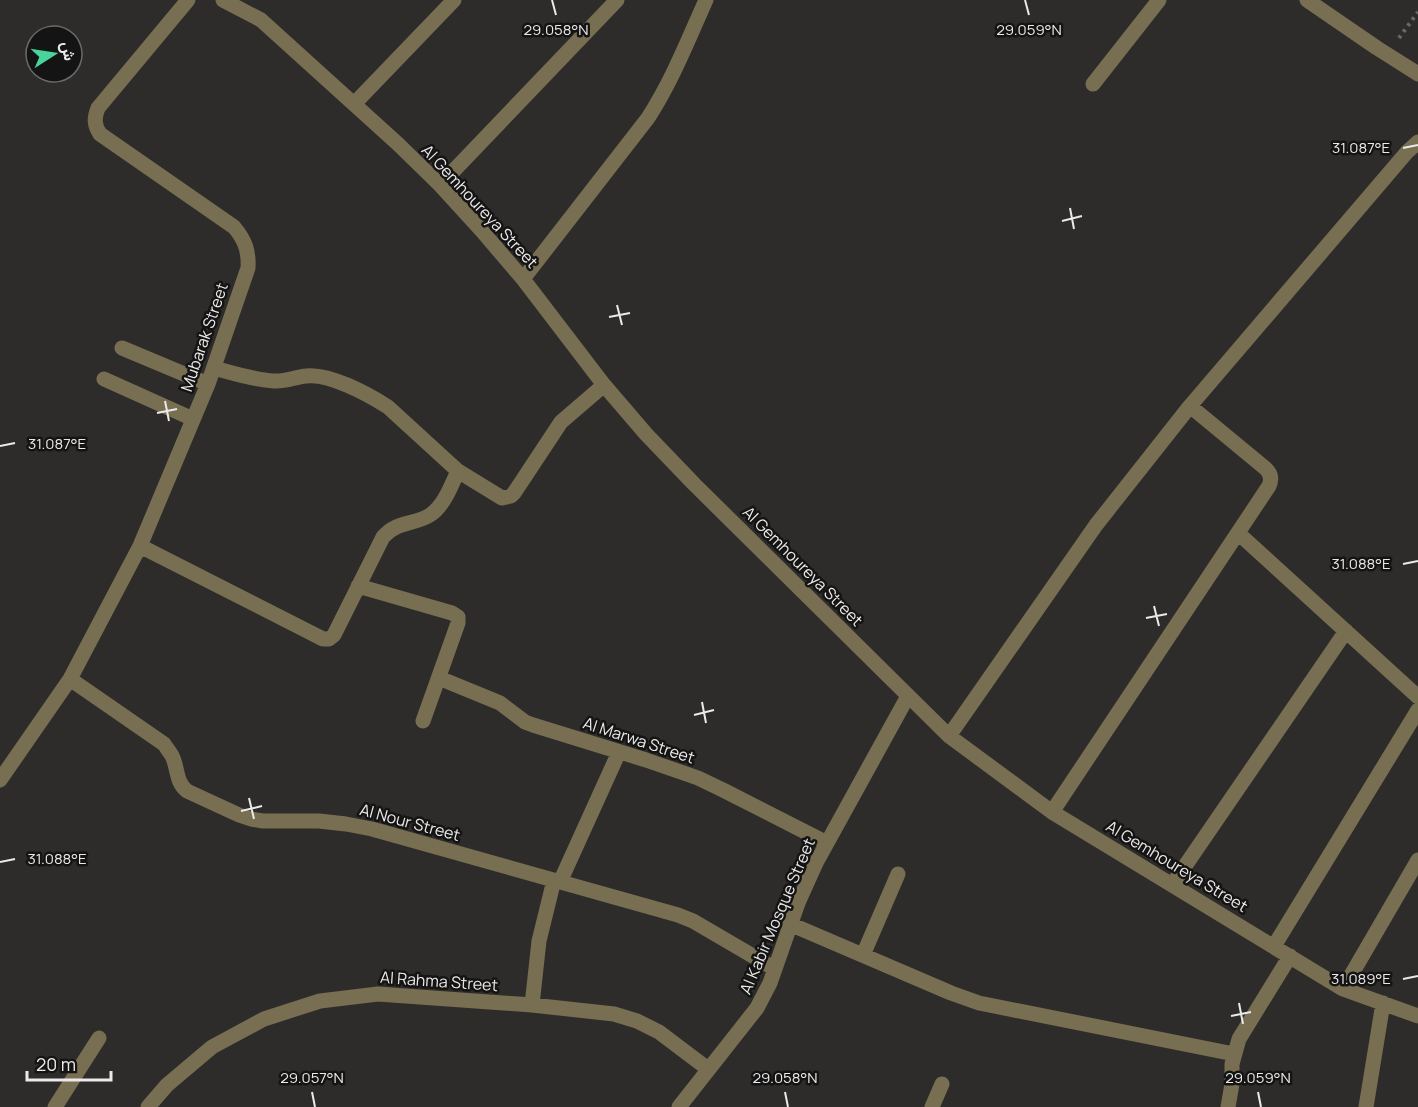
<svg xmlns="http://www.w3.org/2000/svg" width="1418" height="1107" font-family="Manrope,Vazirmatn,sans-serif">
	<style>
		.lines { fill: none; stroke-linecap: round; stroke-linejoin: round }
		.path { stroke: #6a6866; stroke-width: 4; stroke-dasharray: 3 4.5; stroke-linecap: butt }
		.minor { stroke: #786e52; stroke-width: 15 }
		.ticks { fill: none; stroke: #ebeae8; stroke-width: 2 }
		.labels { text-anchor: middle; stroke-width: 5; stroke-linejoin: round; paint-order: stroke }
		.street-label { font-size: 16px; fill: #ebeae8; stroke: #151414 }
		.ticks-label { font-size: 15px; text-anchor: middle; fill: #ebeae8; stroke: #151414; stroke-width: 5; stroke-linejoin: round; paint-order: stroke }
	</style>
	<rect width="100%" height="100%" fill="#2e2c2a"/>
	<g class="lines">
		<path class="path" d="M1399,38L1418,12"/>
		<path class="minor" d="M223,0L261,20L398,144L440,185L482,231L523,279L604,385L646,434L694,484L949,736L1052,812L1343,989L1418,1016
			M1307,0L1377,48L1418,74
			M1093,84L1159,0
			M354,104L454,0
			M440,185L617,0
			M523,279L648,118C672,81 688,40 706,0
			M122,348L208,384
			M214,368C233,373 254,380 274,381C285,382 295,377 306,376C329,373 368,394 388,407L458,471L502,498L511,496L514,493L561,422L604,385
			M104,379L193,419
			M1238,533L1418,697
			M140,546L323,639H329L334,635L383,537C397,521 414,525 430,515C444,506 451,486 458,471
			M358,586L452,613L458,617V623L423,721
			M439,678L500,703L525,722L533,725L646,760L698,778L723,790L827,843
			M70,679L164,744C167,749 171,753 173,758C178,770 176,782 187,791L239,815L251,819L263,821H319L346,824L372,829L678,915L693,921L775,969
			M949,736L1096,525L1190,406L1407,152L1418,142
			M0,780L70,679L140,546L208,384L248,268C249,251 245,240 234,227L100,134C94,125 94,118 98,108L188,0
			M1052,812L1269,486C1272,479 1271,473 1265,468L1190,406
			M560,882L619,752
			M1172,885L1346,631
			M790,924L951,993L979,1003L1234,1054
			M1274,946L1418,710
			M863,955L898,874
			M1343,989L1418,860
			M532,1005L539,941L554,880
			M55,1107L99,1038
			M148,1107L167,1085L212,1047L264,1019L320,1001L378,994L532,1005L614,1014L637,1021L659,1032L708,1069
			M679,1107L757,1008L770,983L798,903L816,863L908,696
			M932,1107L942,1084
			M1228,1107L1232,1084V1064L1239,1039L1290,956
			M1366,1107L1383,1003"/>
	</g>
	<path class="ticks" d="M552,0L556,15M1025,0L1029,15M1403,148L1418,145M1070,208L1074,229M1062,221L1082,216M617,305L622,325M609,317L630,313M165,401L169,421M157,413L177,409M0,446L15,443M1403,564L1418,561M1154,606L1159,626M1146,618L1167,614M702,702L706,723M694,715L714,710M249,798L254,819M241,811L262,806M0,862L15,859M1403,979L1418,976M1239,1003L1243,1024M1231,1016L1251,1012M312,1092L315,1107M785,1092L788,1107M1258,1092L1261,1107"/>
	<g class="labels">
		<g class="street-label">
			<text transform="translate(480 206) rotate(47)" y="6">Al Gemhoureya Street</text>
			<text transform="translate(204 337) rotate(-71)" y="6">Mubarak Street</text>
			<text transform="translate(803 566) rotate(45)" y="6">Al Gemhoureya Street</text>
			<text transform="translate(639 740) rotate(18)" y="6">Al Marwa Street</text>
			<text transform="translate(410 822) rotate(15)" y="6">Al Nour Street</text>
			<text transform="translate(1177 866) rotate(31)" y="6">Al Gemhoureya Street</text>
			<text transform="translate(777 916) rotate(-67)" y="6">Al Kabir Mosque Street</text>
			<text transform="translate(439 981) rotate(4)" y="6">Al Rahma Street</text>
		</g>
	</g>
	<g class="ticks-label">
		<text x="556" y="35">29.058°N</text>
		<text x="1029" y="35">29.059°N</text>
		<text x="1361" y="153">31.087°E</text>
		<text x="57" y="449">31.087°E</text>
		<text x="1361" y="569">31.088°E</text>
		<text x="57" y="864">31.088°E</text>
		<text x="1361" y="984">31.089°E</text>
		<text x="312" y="1083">29.057°N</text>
		<text x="785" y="1083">29.058°N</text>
		<text x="1258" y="1083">29.059°N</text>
	</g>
	<g transform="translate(54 54) rotate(78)"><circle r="28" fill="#151414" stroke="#6b6a69" stroke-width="1.5"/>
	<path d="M0-4.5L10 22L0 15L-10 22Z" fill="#48d49d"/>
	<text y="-9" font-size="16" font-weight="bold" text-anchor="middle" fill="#ebeae8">ش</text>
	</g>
	<path d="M27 1071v9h84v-9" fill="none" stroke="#ebeae8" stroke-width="3"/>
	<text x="36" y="1071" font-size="18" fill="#ebeae8" stroke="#151414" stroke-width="4.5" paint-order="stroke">20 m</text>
</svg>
